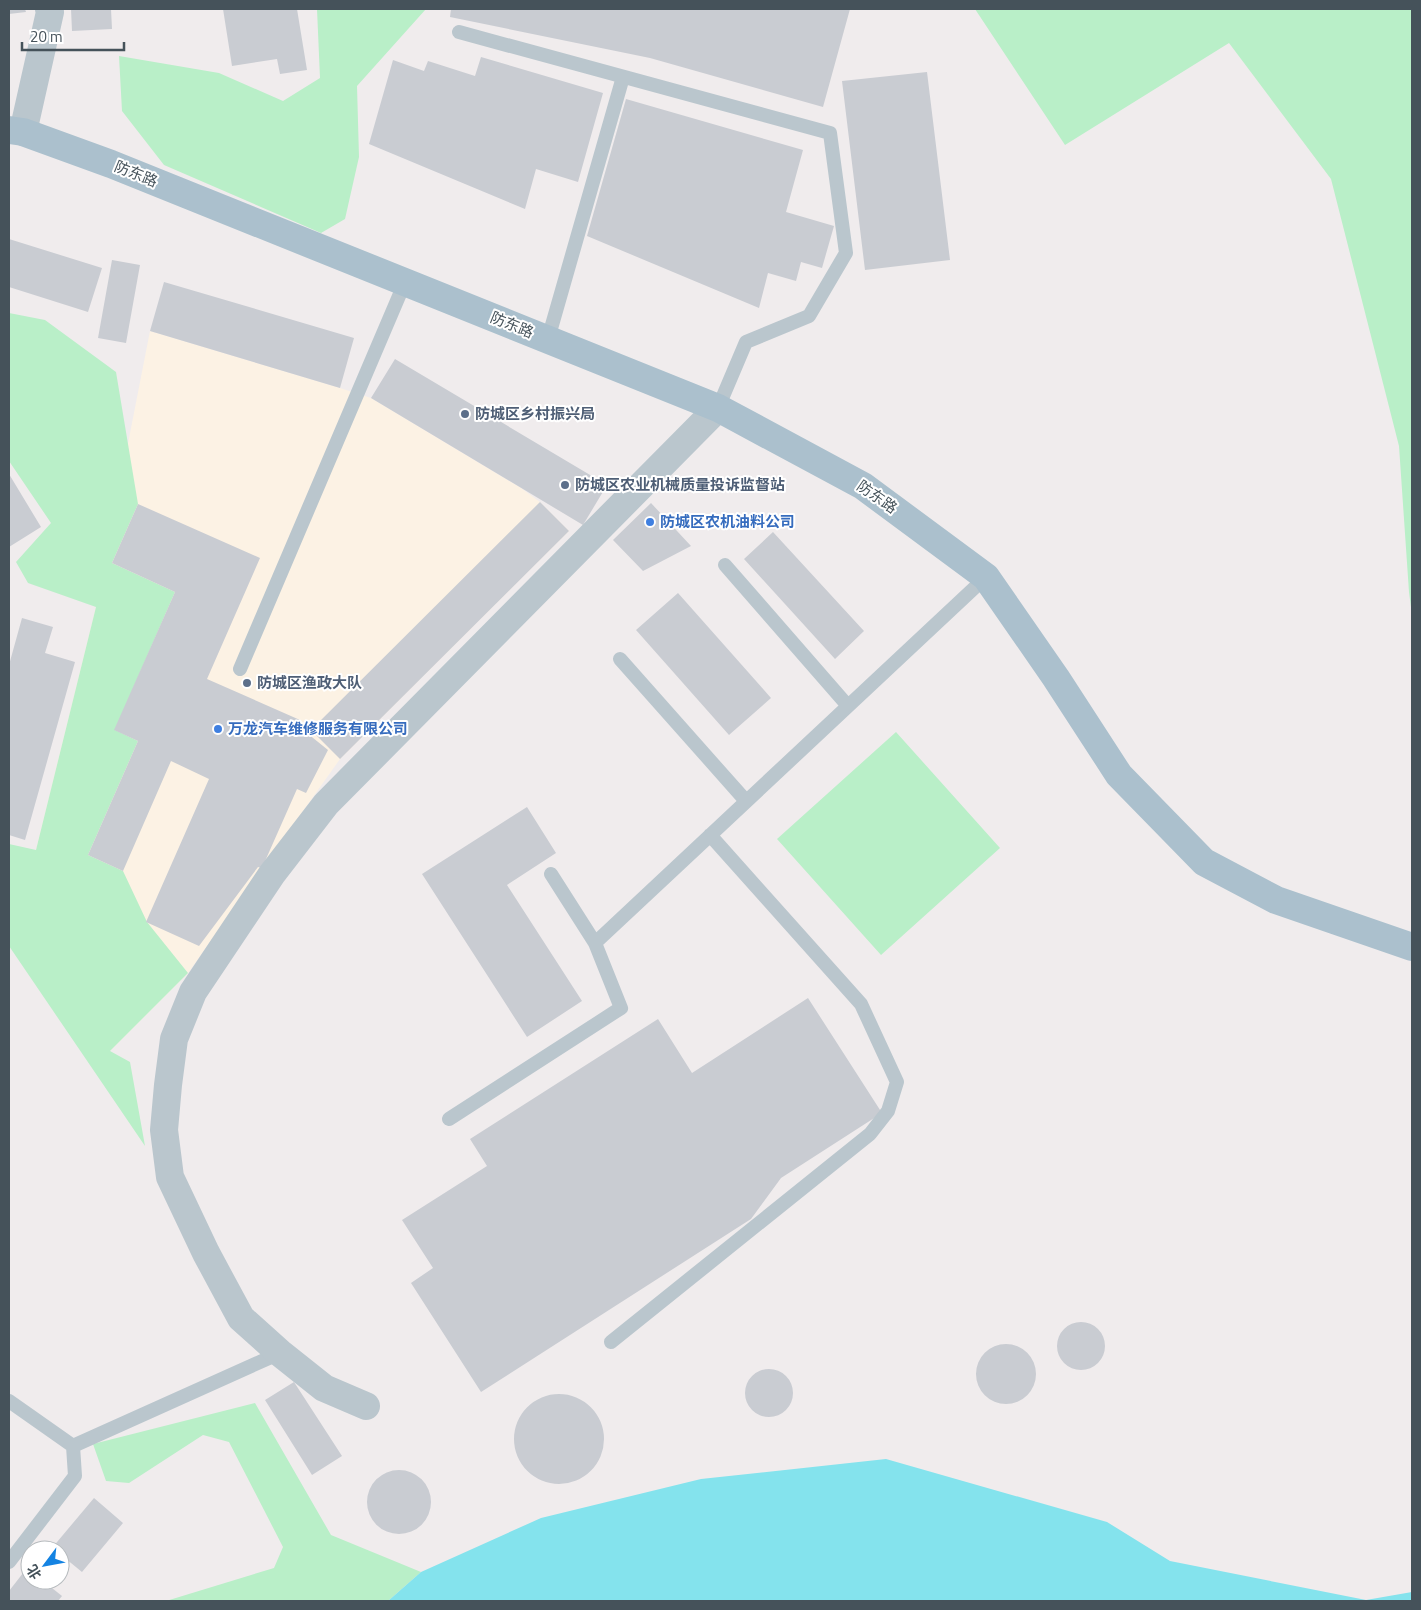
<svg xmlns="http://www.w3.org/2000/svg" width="1421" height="1610" font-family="'Titillium Web','Noto Sans SC',sans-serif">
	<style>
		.commercial { fill: #fcf2e4 }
		.green { fill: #b9efc8 }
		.water { fill: #84e3ed }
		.building { fill: #c9ccd2 }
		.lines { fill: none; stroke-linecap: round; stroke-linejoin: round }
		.lane { stroke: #bac6cd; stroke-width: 14 }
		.street { stroke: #bac6cd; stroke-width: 28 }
		.primary { stroke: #abc0cd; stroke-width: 28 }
		.service-dot { fill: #5c6f8a; stroke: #fff; stroke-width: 2 }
		.shop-dot { fill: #3f7fe0; stroke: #fff; stroke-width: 2 }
		.labels { text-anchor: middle; stroke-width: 4; stroke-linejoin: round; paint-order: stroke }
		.street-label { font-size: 15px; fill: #45525a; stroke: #fff }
		.service-label { font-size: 15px; font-weight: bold; fill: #4e5e75; stroke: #fff; text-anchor: start }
		.shop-label { font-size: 15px; font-weight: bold; fill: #366cbe; stroke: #fff; text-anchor: start }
	</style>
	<rect width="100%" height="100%" fill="#f0eced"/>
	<path class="commercial" d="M150,331L340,388L371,398L521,488L540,502L569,531L340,759L188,973L110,1051L9,866L36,850L96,607Z"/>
	<path class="green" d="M317,9H426L357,86L359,157L345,219L321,233L164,165L122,111L119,56L219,73L283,101L320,78Z
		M975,9H1412V615L1409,592L1399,446L1331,179L1229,43L1065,145Z
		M9,313L45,320L116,372L138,504L112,563L175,592L115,730L138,741L88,855L123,871L147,922L188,973L110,1051L130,1062L145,1146L9,946V844L36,850L96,607L28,583L16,562L51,523L9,461Z
		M896,732L1000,848L881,955L777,839Z
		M255,1403L331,1535L421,1572L388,1601H166L274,1568L283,1547L229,1442L203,1435L129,1483L106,1481L93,1444Z"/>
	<path class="water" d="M886,1459L1107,1522L1170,1561L1366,1600L1412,1592V1601H388L421,1572L541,1518L701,1479Z"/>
	<path class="building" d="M9,9H25L26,12L9,14Z
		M71,9H111L112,29L72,31Z
		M223,9H297L307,70L280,74L277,59L232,66Z
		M451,9H850L823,107L650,58L450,17Z
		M481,57L603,93L578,182L536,169L525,209L369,144L393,60L424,71L428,61L475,76Z
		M927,72L950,260L865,270L842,81Z
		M626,99L803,150L786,212L834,226L822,268L801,262L796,281L768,273L759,308L587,236Z
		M9,239L102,268L88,312L9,287Z
		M112,260L140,265L126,343L98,338Z
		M164,282L354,338L340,388L150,331Z
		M395,359L607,485L583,525L371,398Z
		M9,474L41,527L9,547Z
		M540,502L569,531L340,759L311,730Z
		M651,503L691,546L643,571L613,540Z
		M138,504L260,558L207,679L300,720L297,725L328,750L306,793L297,789L262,868L258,867L199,946L146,922L209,779L171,761L123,871L88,855L138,741L114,730L175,592L112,563Z
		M773,532L864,631L835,659L744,559Z
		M678,593L771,698L729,735L636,630Z
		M22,618L53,627L45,653L75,662L25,840L9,835V665Z
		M527,807L556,853L507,885L582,1001L527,1037L422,874Z
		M808,998L882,1113L781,1178L751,1219L481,1392L411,1283L433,1268L402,1220L487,1166L470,1139L658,1019L692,1073Z
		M1057 1346a24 24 0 1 1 48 0a24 24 0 1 1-48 0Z
		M976 1374a30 30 0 1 1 60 0a30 30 0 1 1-60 0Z
		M745 1393a24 24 0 1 1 48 0a24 24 0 1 1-48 0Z
		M294,1382L342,1456L312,1475L265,1400Z
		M514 1439a45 45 0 1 1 90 0a45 45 0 1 1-90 0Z
		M367 1502a32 32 0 1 1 64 0a32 32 0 1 1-64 0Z
		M94,1498L123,1523L82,1572L60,1554V1550H55L52,1548Z
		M27,1568L30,1570V1580H42L62,1596L58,1601H9V1591Z"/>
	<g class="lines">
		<path class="lane" d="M459,32L830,133L846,253L809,316L746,342L718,408
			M548,339L623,77
			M725,565L848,706
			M620,659L746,801
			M240,669L405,282
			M595,943L986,577
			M449,1119L621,1008L595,943L551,874
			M611,1342L870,1134L888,1111L897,1082L861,1004L710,835
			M9,1401L73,1446L280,1353
			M9,1562L75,1476L73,1446"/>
		<path class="street" d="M23,132L50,12L49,9
			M366,1406L324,1388L280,1353L241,1318L206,1253L170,1177L164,1130L168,1085L174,1039L193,992L272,874L326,804L718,408"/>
		<path class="primary" d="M9,130L23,132L111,164L718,408L863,486L986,577L1056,678L1119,775L1204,862L1276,900L1412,947"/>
	</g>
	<g class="service-dot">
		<circle cx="465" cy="414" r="5"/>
		<circle cx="565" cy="485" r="5"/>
		<circle cx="247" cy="683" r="5"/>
	</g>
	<g class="shop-dot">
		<circle cx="650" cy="522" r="5"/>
		<circle cx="218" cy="729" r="5"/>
	</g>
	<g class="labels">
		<g class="street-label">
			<text transform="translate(136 174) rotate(22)" y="5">防东路</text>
			<text transform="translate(512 325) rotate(22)" y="5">防东路</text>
			<text transform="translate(877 497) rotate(35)" y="5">防东路</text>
		</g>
		<g class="service-label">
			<text x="475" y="419">防城区乡村振兴局</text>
			<text x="575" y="490">防城区农业机械质量投诉监督站</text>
			<text x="257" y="688">防城区渔政大队</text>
		</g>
		<g class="shop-label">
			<text x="660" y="527">防城区农机油料公司</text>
			<text x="228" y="734">万龙汽车维修服务有限公司</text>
		</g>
	</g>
	<rect width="1421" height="1610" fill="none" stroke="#45525a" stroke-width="20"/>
	<g transform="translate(45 1565) rotate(238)"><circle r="24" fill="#ffffff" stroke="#b5babd"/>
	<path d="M0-4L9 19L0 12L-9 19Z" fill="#1483e2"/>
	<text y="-8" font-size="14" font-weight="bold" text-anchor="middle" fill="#45525a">北</text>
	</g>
	<path d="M22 42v8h102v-8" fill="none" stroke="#45525a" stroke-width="2.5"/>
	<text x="30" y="42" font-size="15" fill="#45525a" stroke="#ffffff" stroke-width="4" paint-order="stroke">20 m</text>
</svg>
